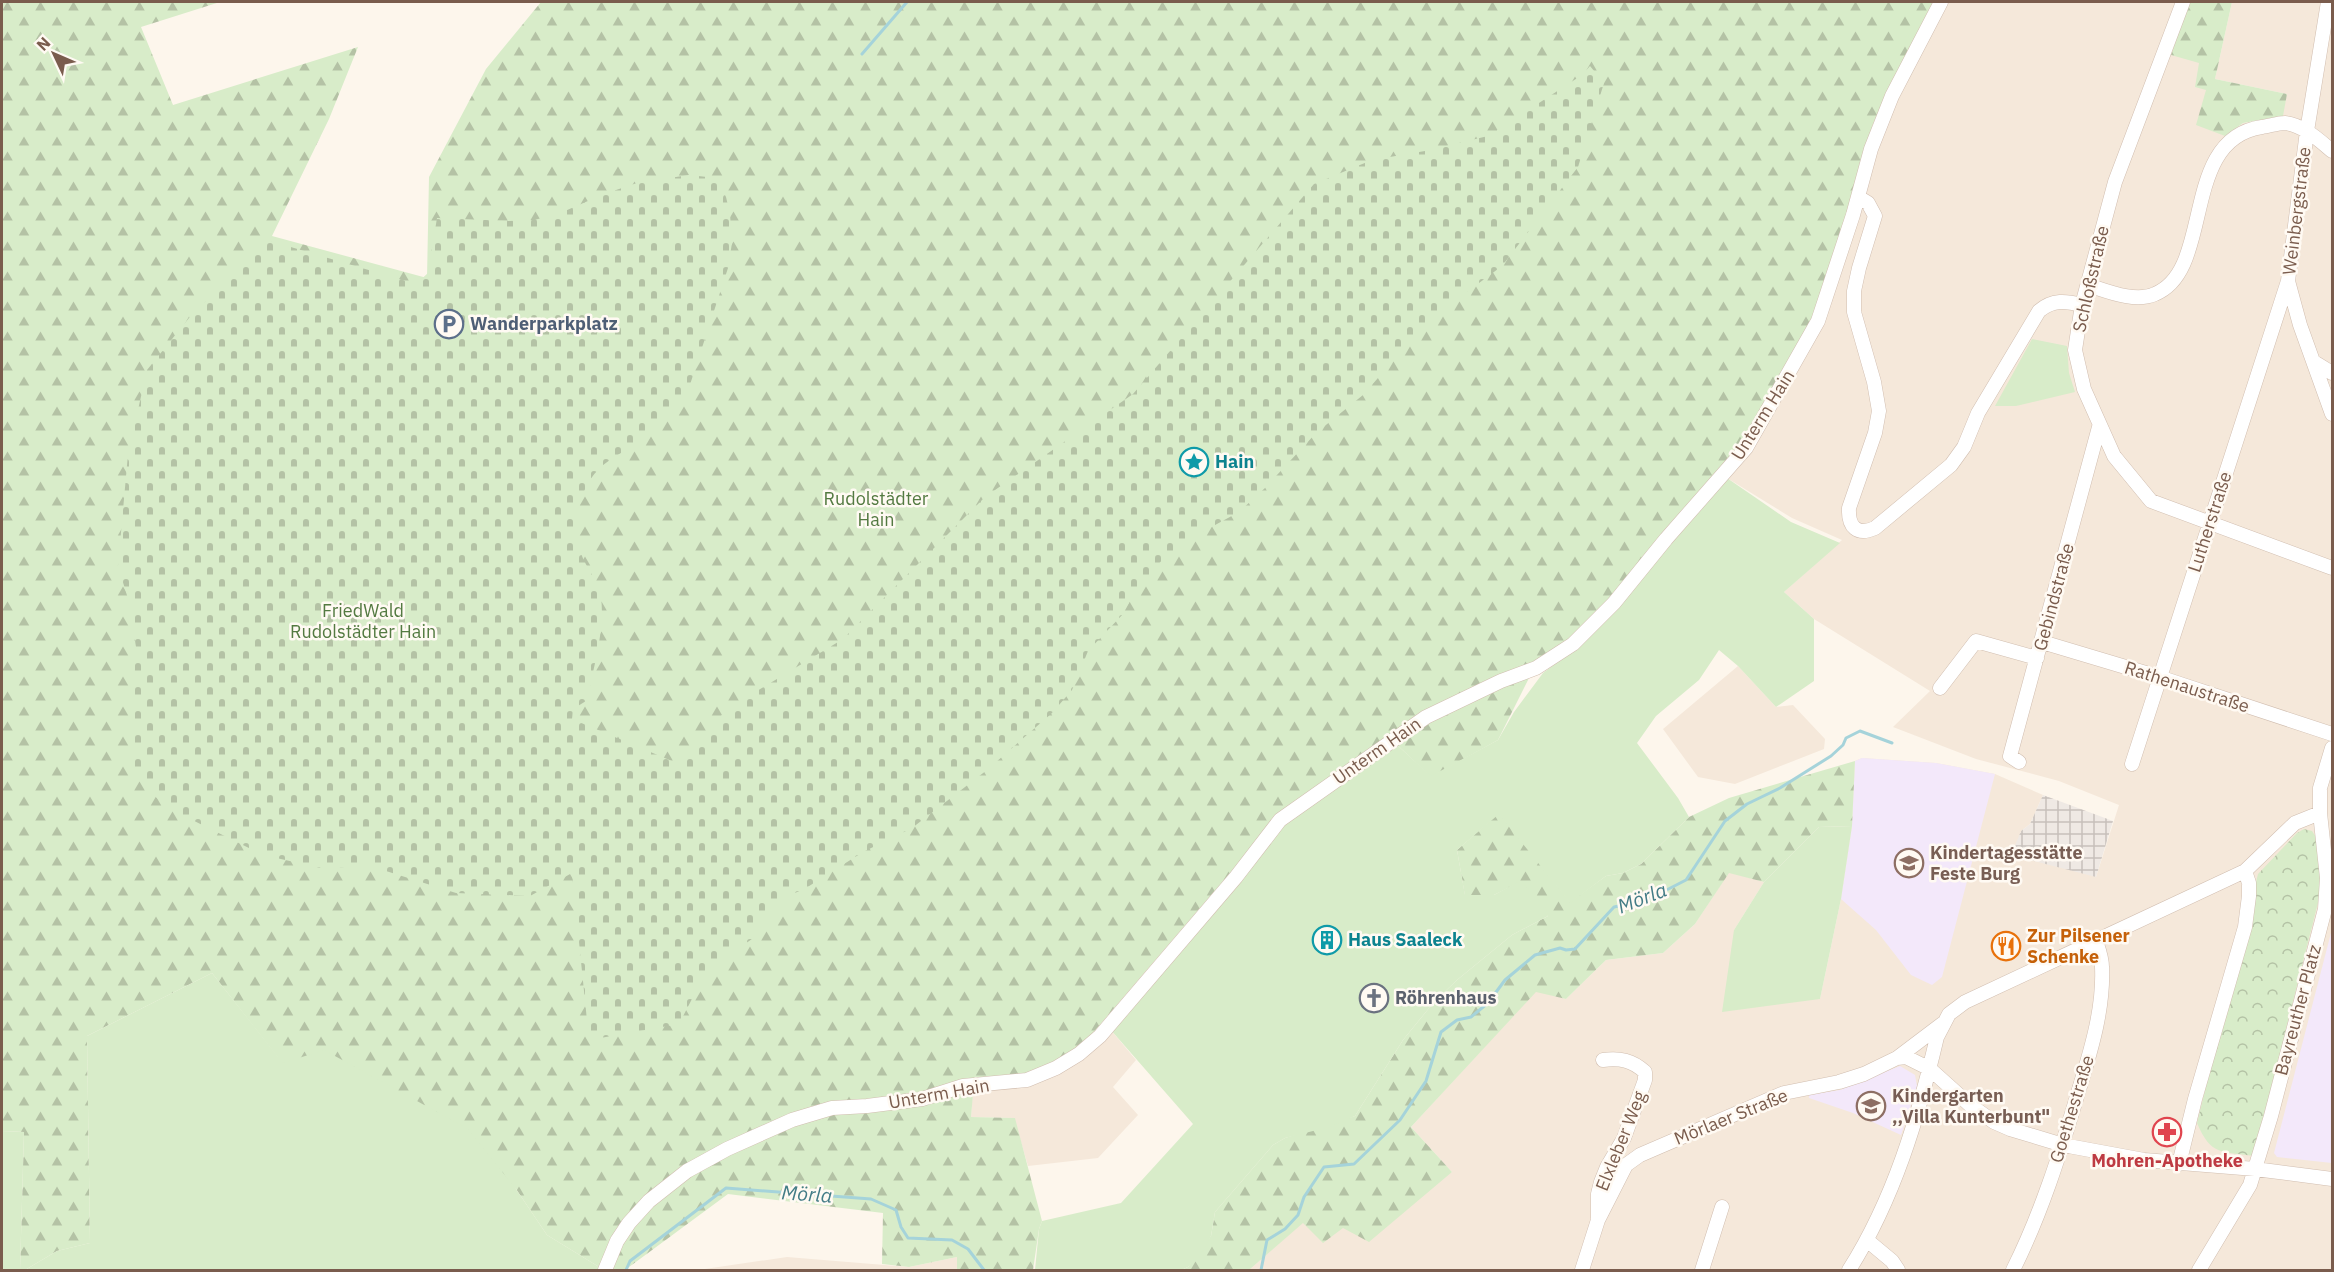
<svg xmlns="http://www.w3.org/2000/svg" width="2334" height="1272" font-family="'IBM Plex Sans',sans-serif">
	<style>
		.residential { fill: #f5e8da }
		.industrial { fill: url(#industrial-grid) }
		.education { fill: #f3e8fa }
		.forest { fill: url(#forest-firs) }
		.cemetery { fill: url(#cemetery-stones) }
		.park { fill: url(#park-crowns) }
		.garden { fill: #d8ecc9 }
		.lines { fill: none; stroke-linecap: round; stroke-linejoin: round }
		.stream { stroke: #a5d3da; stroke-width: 3 }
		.minor-casing { stroke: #d1beb0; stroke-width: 15 }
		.minor { stroke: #fff; stroke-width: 14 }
		.labels { text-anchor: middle; stroke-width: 5; stroke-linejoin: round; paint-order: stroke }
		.street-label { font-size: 18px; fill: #7a5c4d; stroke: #fffaf3 }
		.service-label { font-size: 18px; font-weight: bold; fill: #4e5e75; stroke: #fffaf3; text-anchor: start }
		.culture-label { font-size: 18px; font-weight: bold; fill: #0d838f; stroke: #fffaf3; text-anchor: start }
		.park-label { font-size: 18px; fill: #537a41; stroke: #fffaf3 }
		.education-label { font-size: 18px; font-weight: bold; fill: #785e54; stroke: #fffaf3; text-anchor: start }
		.food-label { font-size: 18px; font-weight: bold; fill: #c56008; stroke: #fffaf3; text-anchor: start }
		.worship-label { font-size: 18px; font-weight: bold; fill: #5b616d; stroke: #fffaf3; text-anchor: start }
		.health-label { font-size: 18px; font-weight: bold; fill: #be3a42; stroke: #fffaf3 }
		.water-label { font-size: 20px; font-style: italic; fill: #437c86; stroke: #fffaf3 }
	</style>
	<defs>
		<pattern id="industrial-grid" width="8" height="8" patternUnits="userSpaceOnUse" patternTransform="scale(1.5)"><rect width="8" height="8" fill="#efe9e4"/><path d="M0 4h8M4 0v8" fill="none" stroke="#c7c0bb"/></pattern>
		<pattern id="forest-firs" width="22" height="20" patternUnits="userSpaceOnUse" patternTransform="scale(1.5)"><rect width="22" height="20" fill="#d8ecc9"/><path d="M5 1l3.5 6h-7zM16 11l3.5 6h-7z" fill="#b4c2a5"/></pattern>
		<pattern id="cemetery-stones" width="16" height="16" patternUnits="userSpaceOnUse" patternTransform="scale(1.5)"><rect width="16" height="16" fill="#d8ecc9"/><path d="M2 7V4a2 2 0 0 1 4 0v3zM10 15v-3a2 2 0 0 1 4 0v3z" fill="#b4c2a5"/></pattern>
		<pattern id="park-crowns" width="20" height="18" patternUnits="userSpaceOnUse" patternTransform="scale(1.5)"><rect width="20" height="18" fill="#d8ecc9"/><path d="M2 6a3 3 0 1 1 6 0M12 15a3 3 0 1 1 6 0" fill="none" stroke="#b4c2a5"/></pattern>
	</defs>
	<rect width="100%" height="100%" fill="#fdf6ec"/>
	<path class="residential" d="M1944,2H2188L2206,90L2225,136L2243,123L2282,116L2287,94L2215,79L2232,2H2332V1270H1249L1303,1222L1343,1228L1452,1172L1411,1127L1536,991L1566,999L1606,960L1663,953L1695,924L1729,872L1764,882L1734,930L1820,999L1841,899L1852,826L1855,761L1862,758L1936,763L1995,774L2043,795L2030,824L2021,831L2096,877L2119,805L2059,781L1976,759L1893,727L1930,691L1814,619L1784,592L1842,540L1792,518L1727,478L1746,455L1888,116Z
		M1738,666L1776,707L1793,705L1825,739L1824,749L1735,784L1698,777L1663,729Z
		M1110,1029L1136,1060L1113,1087L1138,1115L1098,1158L1028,1166L1014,1118L971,1117L973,1089Z
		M787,1257L909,1267L957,1257V1270H698Z"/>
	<path class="industrial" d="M2043,795L2113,821L2096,877L2011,855L2021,831L2030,824Z"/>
	<path class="education" d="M1862,758L1936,763L1995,774L1942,977L1932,985L1911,975L1876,930L1841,899L1852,826L1855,761Z
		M2332,929V1163L2277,1157L2274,1153Z
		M1900,1066L1915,1075L1917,1086L1901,1135L1853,1113L1809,1098V1095L1840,1090Z"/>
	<path class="forest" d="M2,2H220L141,27L173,105L358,47L329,119L272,236L427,278L429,177L486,69L541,2H1937L1873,124L1824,293L1808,332L1740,452L1595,617L1531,674L1498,740L1431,777L1391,739L1248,852L1080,1048L1041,1072L974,1083L971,1117L1015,1118L1042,1221L1039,1229L1033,1270H957V1257L909,1267L882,1264L883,1213L728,1194L625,1270H604L547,1235L516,1189L283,1064L212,973L87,1036L90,1243L57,1251L25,1270H20L24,1132L2,1131Z
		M2188,2H2232L2215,79L2287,94L2283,116L2243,123L2225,136L2196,125L2206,90L2195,87L2199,63L2171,55Z
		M1855,761L1852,826L1819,827L1764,882L1729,873L1695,924L1663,953L1606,960L1566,999L1536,992L1411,1127L1452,1172L1369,1242L1343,1228L1323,1243L1303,1223L1249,1270H1181L1188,1267L1211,1236L1215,1212L1273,1145L1285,1138L1355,1116L1403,1040L1434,1002L1457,980L1512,935L1548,916L1520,882L1494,895L1465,896L1457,850L1499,813L1570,902L1606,876L1623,873L1641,864L1689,817L1729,798Z"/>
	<path class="cemetery" d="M1590,66L1604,83L1578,167L1502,266L1429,320L1363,395L1316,433L1265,488L1239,512L1182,543L1162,560L1134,594L1123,614L1088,651L1072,690L1052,713L987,770L912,828L863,852L806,888L786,897L759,925L752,939L707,970L679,1024L589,1040L572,873L530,896L456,893L370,866L321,868L263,855L170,809L144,787L133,763L130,721L136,647L129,602L118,566L128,454L147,370L189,318L267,240L416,284L428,273L437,218L509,221L534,220L558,214L604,194L637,183L689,175L707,177L719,183L726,197L730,214L732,243L728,268L684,403C670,413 660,427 647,437C631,449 611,456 598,470C579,489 573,523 579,547C583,565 598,579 601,597C605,628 595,661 589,691L586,701L573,709L572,719L679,764L727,709L843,639L985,497L1133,394L1314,184L1372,160L1425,151L1488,136L1582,75Z"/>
	<path class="park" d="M2304,829L2312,831L2316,837L2323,883L2254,1156C2221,1151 2211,1156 2197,1123L2258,874L2297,833Z"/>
	<path class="garden" d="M2032,339L2067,346L2069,373L2075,392L2016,406H1995Z
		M1727,478L1791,522L1840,543L1784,592L1814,619V681L1776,707L1738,666L1719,650L1699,680L1656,716L1637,743L1678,798L1689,817L1641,864L1623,873L1606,876L1570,903L1499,814L1457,850L1465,895H1494L1520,881L1544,904L1548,916L1512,935L1457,980L1434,1002L1403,1040L1355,1116L1329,1127L1285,1138L1273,1145L1215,1212L1211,1236L1205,1248L1188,1267L1181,1270H1035L1039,1229L1042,1221L1121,1203L1193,1124L1110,1029L1284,824L1396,744L1431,776L1498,740L1514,712L1543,673L1580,645Z
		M1852,826L1841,899L1820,999L1722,1012L1734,930L1764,882L1819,827Z
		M212,973L283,1063L324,1050L468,1129L516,1189L547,1235L604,1270H25L57,1251L90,1243L87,1036Z
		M2,1131L24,1132L20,1270H2Z"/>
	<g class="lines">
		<path class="stream" d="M862,54L907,2
			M626,1270L630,1261L726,1188L871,1199L896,1210L901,1227L908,1238L952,1240L968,1249L984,1270
			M1261,1270L1267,1240L1285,1229L1298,1215L1304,1197L1324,1167L1354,1164L1400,1120L1426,1081L1441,1032L1457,1020L1471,1017L1488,1003L1505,980L1535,955L1560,948L1566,950L1575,949L1614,907L1647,900L1686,880L1725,821L1747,804L1780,788L1831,756L1843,745L1846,738L1860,731L1892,743"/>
		<g class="minor-casing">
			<path id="minor" d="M2183,2L2115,182L2082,305L2075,350L2084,389L2114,456L2151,501L2332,568
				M2328,2L2307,131L2288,281L2300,325L2332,414
				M1858,197L1868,203L1875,216L1859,268L1854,291V312L1874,382L1879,411L1875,433L1849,508C1848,527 1857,536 1875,528L1951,465L1964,447L1978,413L2039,311C2053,299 2066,301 2082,305
				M2088,285C2107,291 2135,303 2155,294C2215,270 2179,139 2262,127C2269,126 2278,123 2285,123C2303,125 2319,140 2332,151
				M2314,362L2332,373
				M2042,642L2159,677L2332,734
				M1940,688L1976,641L2037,658
				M2019,762L2010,756L2099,427
				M2132,764L2288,281
				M1897,1058L1942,1024
				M2179,1164L2195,1099L2245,927L2249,896V883L2245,871
				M1598,1218V1194L1601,1182L1607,1167L1624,1138L1645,1080V1072C1632,1060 1620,1058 1603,1060
				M1868,1241L1892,1261L1898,1270
				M605,1270L617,1241L629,1223L649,1201L687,1171L727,1149L792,1120L832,1108L867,1106L922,1099L963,1086L1027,1080L1056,1068L1079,1054L1100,1036L1236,877L1280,820L1426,717L1501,681L1536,668L1573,644L1614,603L1666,539L1746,448L1818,321L1853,215L1871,149L1892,96L1941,2
				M1582,1270L1598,1220L1626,1165L1640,1155L1784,1093L1839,1082L1864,1074L1897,1058L1906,1057L1930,1069L1970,1105L1994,1122L2010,1129L2063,1145L2144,1160L2255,1169L2332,1179
				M1702,1270L1722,1207
				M1849,1270C1894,1199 1918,1118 1937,1037L1949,1014L1965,1002L2245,871L2295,823L2320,813
				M2013,1270C2041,1214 2060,1154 2078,1093C2090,1053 2104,1010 2102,967C2102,958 2099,950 2096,941
				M2199,1270L2250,1185L2271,1116L2325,909L2327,878L2320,813V788L2332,748"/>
		</g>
		<use href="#minor" class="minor"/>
	</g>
	<defs>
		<g id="parking-ring" transform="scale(1.5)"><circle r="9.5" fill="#fffaf3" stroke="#5c6f8a" stroke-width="1.5"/><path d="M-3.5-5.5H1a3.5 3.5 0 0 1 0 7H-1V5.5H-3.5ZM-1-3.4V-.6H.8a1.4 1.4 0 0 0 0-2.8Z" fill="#5c6f8a"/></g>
		<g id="sight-ring" transform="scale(1.5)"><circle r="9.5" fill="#fffaf3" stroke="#0f9aa8" stroke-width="1.5"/><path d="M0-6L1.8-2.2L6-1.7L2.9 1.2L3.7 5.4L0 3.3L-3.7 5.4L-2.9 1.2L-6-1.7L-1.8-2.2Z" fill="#0f9aa8"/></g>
		<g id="school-ring" transform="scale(1.5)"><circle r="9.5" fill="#fffaf3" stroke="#8d6e63" stroke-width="1.5"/><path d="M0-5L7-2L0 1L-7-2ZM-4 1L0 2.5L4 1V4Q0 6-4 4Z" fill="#8d6e63"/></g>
		<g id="building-ring" transform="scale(1.5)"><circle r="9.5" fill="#fffaf3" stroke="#0f9aa8" stroke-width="1.5"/><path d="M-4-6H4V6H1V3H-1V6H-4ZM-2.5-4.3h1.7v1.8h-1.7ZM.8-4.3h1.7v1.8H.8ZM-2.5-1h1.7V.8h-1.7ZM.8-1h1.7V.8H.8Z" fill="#0f9aa8"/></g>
		<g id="restaurant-ring" transform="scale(1.5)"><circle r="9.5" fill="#fffaf3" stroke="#e8710a" stroke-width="1.5"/><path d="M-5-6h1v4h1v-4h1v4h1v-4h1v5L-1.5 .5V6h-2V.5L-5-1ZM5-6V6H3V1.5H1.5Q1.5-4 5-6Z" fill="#e8710a"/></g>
		<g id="church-ring" transform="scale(1.5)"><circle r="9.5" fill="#fffaf3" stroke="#6b7280" stroke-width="1.5"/><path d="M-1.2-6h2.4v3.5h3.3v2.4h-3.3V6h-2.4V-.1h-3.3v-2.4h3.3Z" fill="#6b7280"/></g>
		<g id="pharmacy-ring" transform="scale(1.5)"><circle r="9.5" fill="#fffaf3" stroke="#e0444e" stroke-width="1.5"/><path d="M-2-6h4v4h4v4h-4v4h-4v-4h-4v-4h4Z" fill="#e0444e"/></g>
	</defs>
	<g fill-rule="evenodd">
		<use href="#parking-ring" x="449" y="324"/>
		<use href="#sight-ring" x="1194" y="462"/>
		<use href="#school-ring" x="1909" y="863"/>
		<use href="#building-ring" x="1327" y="940"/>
		<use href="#restaurant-ring" x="2006" y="946"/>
		<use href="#church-ring" x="1374" y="998"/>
		<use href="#school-ring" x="1871" y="1106"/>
		<use href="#pharmacy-ring" x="2167" y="1132"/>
	</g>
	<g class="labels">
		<g class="street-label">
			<text transform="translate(2297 211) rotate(-83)" y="6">Weinbergstraße</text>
			<text transform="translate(2091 279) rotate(-77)" y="6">Schloßstraße</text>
			<text transform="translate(1763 415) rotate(-58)" y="6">Unterm Hain</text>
			<text transform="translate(2210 522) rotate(-72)" y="6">Lutherstraße</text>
			<text transform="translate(2054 597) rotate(-75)" y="6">Gebindstraße</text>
			<text transform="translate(2187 687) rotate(18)" y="6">Rathenaustraße</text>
			<text transform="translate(1377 751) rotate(-35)" y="6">Unterm Hain</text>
			<text transform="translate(2298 1010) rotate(-75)" y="6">Bayreuther Platz</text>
			<text transform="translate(939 1094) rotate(-10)" y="6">Unterm Hain</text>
			<text transform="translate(2072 1109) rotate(-73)" y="6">Goethestraße</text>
			<text transform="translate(1731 1117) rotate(-22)" y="6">Mörlaer Straße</text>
			<text transform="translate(1621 1141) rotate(-68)" y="6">Elxleber Weg</text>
		</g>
		<g class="service-label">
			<text x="470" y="330">Wanderparkplatz</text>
		</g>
		<g class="culture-label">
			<text x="1215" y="468">Hain</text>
			<text x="1348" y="946">Haus Saaleck</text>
		</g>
		<g class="park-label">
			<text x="876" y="505">Rudolstädter<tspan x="876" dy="21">Hain</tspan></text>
			<text x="363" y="617">FriedWald<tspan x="363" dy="21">Rudolstädter Hain</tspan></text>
		</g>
		<g class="education-label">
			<text x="1930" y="859">Kindertagesstätte<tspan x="1930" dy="21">Feste Burg</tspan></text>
			<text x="1892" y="1102">Kindergarten<tspan x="1892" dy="21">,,Villa Kunterbunt"</tspan></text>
		</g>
		<g class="food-label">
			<text x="2027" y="942">Zur Pilsener<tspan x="2027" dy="21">Schenke</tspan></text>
		</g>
		<g class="worship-label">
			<text x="1395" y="1004">Röhrenhaus</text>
		</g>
		<g class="health-label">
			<text x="2167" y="1167">Mohren-Apotheke</text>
		</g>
		<g class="water-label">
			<text transform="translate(1642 898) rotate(-21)" y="7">Mörla</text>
			<text transform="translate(807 1194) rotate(4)" y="7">Mörla</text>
		</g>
	</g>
	<rect width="2334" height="1272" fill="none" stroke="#7a5c4d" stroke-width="6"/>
	<g transform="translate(54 54) rotate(314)" stroke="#fffaf3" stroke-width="4.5" paint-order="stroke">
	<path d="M0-4.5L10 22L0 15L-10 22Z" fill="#7a5c4d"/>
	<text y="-9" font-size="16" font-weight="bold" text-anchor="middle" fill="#7a5c4d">N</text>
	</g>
</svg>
